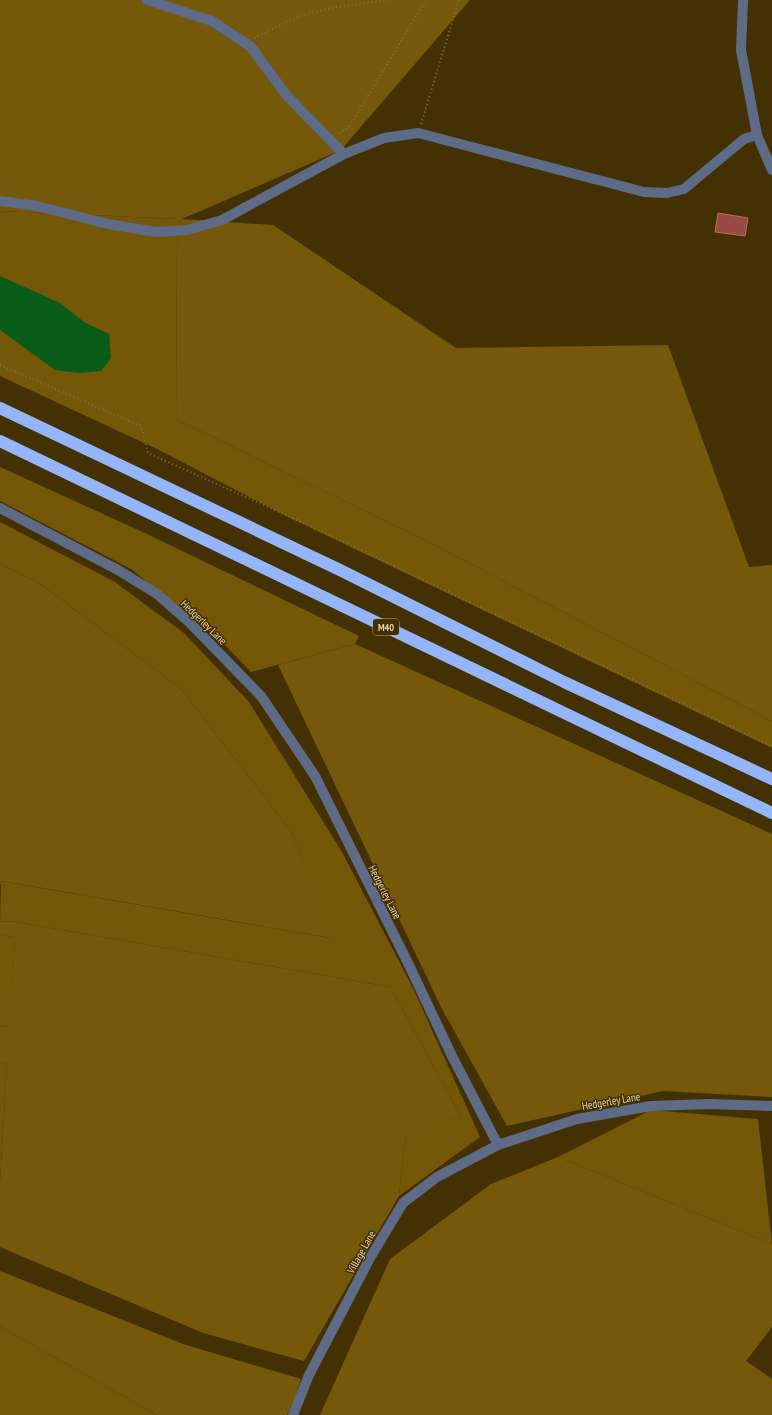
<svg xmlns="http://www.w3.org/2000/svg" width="772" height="1415" font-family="'PT Sans Narrow',sans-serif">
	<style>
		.green { fill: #75580a }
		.forest { fill: #745707 }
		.water { fill: #095c18 }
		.building { fill: #994a46; stroke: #bb6964 }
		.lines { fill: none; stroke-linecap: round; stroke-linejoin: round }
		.path { stroke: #827046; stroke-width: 2; stroke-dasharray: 1 3; stroke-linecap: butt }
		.minor { stroke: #5e6b87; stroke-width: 10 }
		.highway { stroke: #95b5fa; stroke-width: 12 }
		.labels { text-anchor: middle; stroke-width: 3; stroke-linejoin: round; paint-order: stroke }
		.shield { fill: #433104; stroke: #b4a27b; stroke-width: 1 }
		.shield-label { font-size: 10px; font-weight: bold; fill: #e5d3ae }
		.street-label { font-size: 11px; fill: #e5d3ae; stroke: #433104 }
	</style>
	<rect width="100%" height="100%" fill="#433104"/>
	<path class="green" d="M0,0H470L341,150L182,219L273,225L456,348L668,345L749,567L772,565V721L423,539L176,419L177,242L181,219L0,211Z
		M0,564L39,583L182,690L292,833L331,938L2,881L0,886Z
		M355,644L772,834V1097L663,1091L507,1126L442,1009L278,665Z
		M0,921L16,922L390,987L461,1117L405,1135L399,1196L304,1361L203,1333L0,1247V1181L7,1064L0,1062V1026L9,1027L15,938L0,934Z
		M558,1157L772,1244V1327L746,1361L772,1379V1415H320L390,1259L491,1184Z
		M0,1271L183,1344L301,1379L295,1398L287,1415H157L0,1326Z"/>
	<path class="forest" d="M0,0H124L241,47L329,155L181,219L177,242L176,419L423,539L772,721V748L288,517L157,449L0,376V211L177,219L0,183Z
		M0,467L147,534L359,636L355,644L251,672L221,641L131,569L0,501Z
		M0,522L115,582L184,633L249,702L342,852L413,988L480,1137L399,1196L405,1134L461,1117L390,987L16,922L0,921L1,881L330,938L292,833L182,690L39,583L0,564Z
		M0,934L15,938L10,1027L0,1026Z
		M0,1062L7,1064L0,1181Z
		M651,1110L758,1119L772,1244L558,1157Z
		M0,1326L157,1415H0Z"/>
	<path class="water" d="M0,276L60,303L84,322L109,334L111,358L101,371L79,373L55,370L0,330Z"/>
	<path class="building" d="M718,213L748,218L745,236L715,232Z"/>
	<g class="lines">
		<path class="path" d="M254,38L297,17L330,8L388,0
			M421,124L459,0
			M339,133L349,127L426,0
			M0,365L141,426L148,453L319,530L772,746"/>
		<path class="minor" d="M147,0L212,21L251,47L287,96L344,154
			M743,0L741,50L757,135L772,170
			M0,201L37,206L108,224L156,232L187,230L222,220L344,154L384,138L418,133L644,192L667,193L684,189L744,139L757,135
			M0,508L118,570L157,594L189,622L261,696L315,776L407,961L452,1056L498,1145
			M293,1415L309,1375L370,1258L403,1203L437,1177L498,1145L577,1119L651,1106L710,1104L772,1106"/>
		<path class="highway" d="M0,408L340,570L564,682L772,779
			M0,441L772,813"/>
	</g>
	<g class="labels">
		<rect class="shield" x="373" y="619" width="26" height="16" rx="3"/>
		<g class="shield-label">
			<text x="386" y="631">M40</text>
		</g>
		<g class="street-label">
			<text transform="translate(204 622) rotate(44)" y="4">Hedgerley Lane</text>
			<text transform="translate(385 892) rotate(63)" y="4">Hedgerley Lane</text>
			<text transform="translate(611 1101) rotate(-10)" y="4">Hedgerley Lane</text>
			<text transform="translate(361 1252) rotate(-61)" y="4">Village Lane</text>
		</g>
	</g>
</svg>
